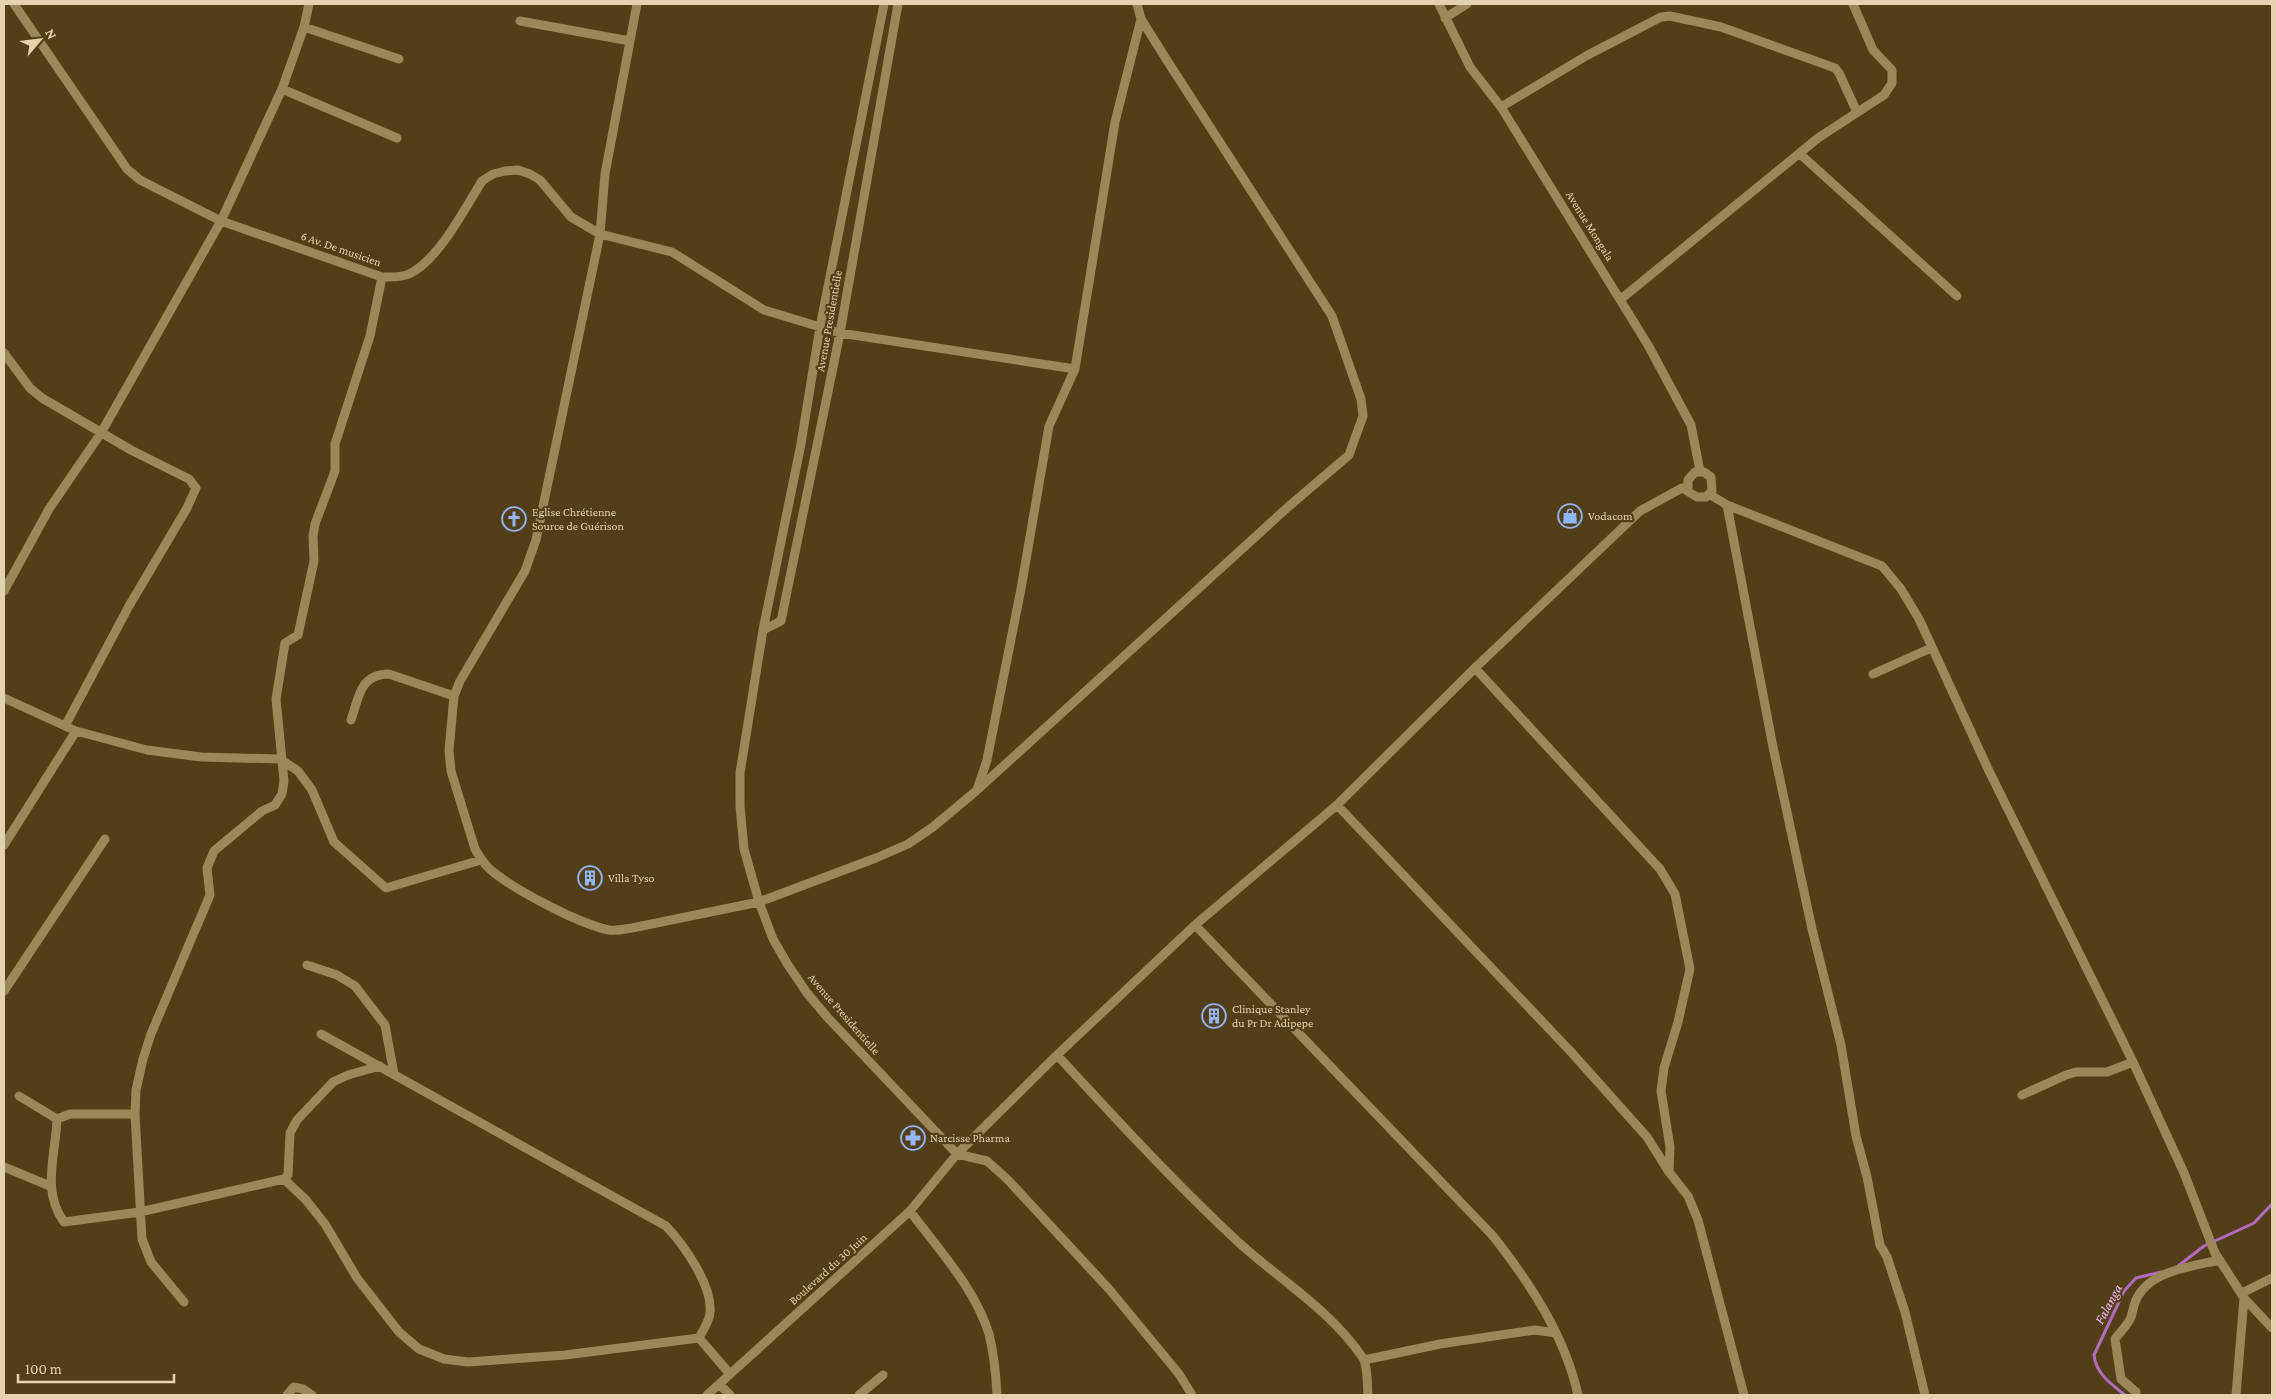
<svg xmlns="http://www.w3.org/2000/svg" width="2276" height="1399" font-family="'Crimson Pro',serif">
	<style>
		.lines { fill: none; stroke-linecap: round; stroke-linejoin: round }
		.stream { stroke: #b46bbd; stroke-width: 3 }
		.minor { stroke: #9c865c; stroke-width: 9 }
		.labels { text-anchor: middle; stroke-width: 4.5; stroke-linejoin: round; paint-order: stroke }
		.street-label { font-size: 12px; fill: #e4d1ae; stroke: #523f17 }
		.poi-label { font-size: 12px; fill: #e4d1ae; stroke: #523f17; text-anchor: start }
		.water-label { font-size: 14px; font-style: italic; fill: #f1b8f7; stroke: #523f17 }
	</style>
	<rect width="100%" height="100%" fill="#523f17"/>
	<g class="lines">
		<path class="stream" d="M2178,1266L2204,1246L2254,1223L2272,1204
			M2125,1395C2111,1384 2096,1374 2094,1355L2124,1291L2136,1278L2161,1272"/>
		<path class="minor" d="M14,4L127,169L140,180L221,221L382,277C391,277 400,278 409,274C439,260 465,208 482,181L493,174L505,171L518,170L530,174L540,180L571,217L600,234L672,252L764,310L840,333L1075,369
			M637,4L605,174L600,234L536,540L525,571L460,681L454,696L449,750L451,771L475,849C480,857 484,865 492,871C515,890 579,924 609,930C617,931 625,929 632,928L759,902L876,858L908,844L933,827L976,791L1288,507L1349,455L1363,416L1361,399L1332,316L1168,62L1141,19L1137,4
			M884,4L820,327L801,444L763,630L740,773V806L744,849L759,902L773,939L788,965L807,993L828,1018L957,1154
			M1439,4L1470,67L1501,107L1648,345L1691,425L1700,471
			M1445,18L1467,4
			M520,21L630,41
			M304,27L399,59
			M282,89L397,138
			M1501,107L1586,56L1661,17L1670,16L1721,27L1835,68L1839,73L1857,112
			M1800,154L1957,296
			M1621,299L1818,138L1884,95L1892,83V70L1873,50L1853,4
			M4,353L30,388L42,398L131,450L189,479L196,488L187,508L129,606L65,726
			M1695,472H1704L1711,477L1712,491L1706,497H1697L1682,488H1688V480Z
			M1709,494L1727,505L1882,566L1901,589L1919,619L1989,771L2133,1062L2184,1173L2215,1253L2244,1298L2272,1328
			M1727,505L1773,747L1812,929L1841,1045L1856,1136L1867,1177L1880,1245L1887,1257L1905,1312L1925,1395
			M4,591L49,509L101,433L221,221L282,89L304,27L309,4
			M763,630L781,621L840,333L898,4
			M1475,668L1660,869L1675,894L1690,969L1678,1022L1664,1068L1661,1091L1670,1147L1669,1172
			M1873,674L1931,648
			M4,698L76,731L147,750L201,757L280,759L298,771L312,790L334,842L386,888L481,860
			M351,720C359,697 360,674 389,674L454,696
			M977,790L987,760L1021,589L1049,426L1075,369L1115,122L1141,19
			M1337,805L1572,1053L1647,1137L1669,1172L1688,1196L1698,1220L1744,1395
			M4,845L76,731
			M1195,925L1493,1236C1530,1283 1565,1336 1578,1395
			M307,965L337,975L355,986L385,1025L394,1074
			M4,991L105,839
			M321,1034L666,1226C684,1245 713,1286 710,1313C709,1322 703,1330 699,1338L730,1374
			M1057,1055C1115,1118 1173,1181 1236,1240C1278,1279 1330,1309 1363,1358C1368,1366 1367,1385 1368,1395
			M2022,1095L2066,1075L2076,1072H2107L2133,1062
			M19,1096L57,1119
			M135,1114H70L57,1119C56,1154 41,1191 64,1222L140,1212L284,1179L288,1175L290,1133L297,1120L333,1082L348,1075L380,1066
			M957,1154L987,1161L1008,1180L1109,1289L1179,1374L1192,1395
			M4,1167L50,1186
			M284,1179L306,1200L325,1224L357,1278L399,1332L419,1349L444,1359L468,1362L565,1355L699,1338
			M910,1211C938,1249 975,1288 989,1334C994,1354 996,1374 997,1395
			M2242,1293L2272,1278
			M184,1302L151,1262L142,1239L135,1114L136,1090L143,1059L151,1034L210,895L207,868L214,851L262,811L275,805L282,794L284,781L276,699L285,643L298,635L314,561L313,536L315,524L335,471V444L370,336L382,277
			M1364,1360L1440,1344L1535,1330L1556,1333
			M719,1384L730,1395
			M2136,1392L2121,1379L2115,1339C2120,1332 2128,1325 2131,1317C2133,1311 2134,1303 2137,1298C2151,1270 2194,1266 2220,1260
			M287,1395L294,1387L303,1389L312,1395
			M707,1395L910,1211L957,1154L1057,1055L1195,925L1337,805L1475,668L1640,511L1682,488
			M859,1395L883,1375
			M2236,1395L2244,1298"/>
	</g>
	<defs>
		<g id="shop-ring" transform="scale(1.25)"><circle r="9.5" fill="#523f17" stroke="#93b7fd" stroke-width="1.5"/><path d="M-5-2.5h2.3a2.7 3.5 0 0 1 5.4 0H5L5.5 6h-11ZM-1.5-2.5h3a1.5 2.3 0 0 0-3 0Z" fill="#93b7fd"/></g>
		<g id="church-ring" transform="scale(1.25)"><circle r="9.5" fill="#523f17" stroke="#93b7fd" stroke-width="1.5"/><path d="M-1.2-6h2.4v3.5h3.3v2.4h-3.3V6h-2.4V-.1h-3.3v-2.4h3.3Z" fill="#93b7fd"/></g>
		<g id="building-ring" transform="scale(1.25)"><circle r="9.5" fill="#523f17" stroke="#93b7fd" stroke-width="1.5"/><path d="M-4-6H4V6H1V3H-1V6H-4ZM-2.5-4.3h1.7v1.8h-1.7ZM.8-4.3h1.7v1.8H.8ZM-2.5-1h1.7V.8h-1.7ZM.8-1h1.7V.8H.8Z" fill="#93b7fd"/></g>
		<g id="pharmacy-ring" transform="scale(1.25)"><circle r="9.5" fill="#523f17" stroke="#93b7fd" stroke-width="1.5"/><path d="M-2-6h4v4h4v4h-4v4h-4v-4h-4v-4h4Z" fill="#93b7fd"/></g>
	</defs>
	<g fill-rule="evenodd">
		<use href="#shop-ring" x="1570" y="516"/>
		<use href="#church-ring" x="514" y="519"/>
		<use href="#building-ring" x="590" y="878"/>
		<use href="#building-ring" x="1214" y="1016"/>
		<use href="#pharmacy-ring" x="913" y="1138"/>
	</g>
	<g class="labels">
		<g class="street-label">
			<text transform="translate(1590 226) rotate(58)" y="4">Avenue Mongala</text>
			<text transform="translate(341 249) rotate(19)" y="4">6 Av. De musicien</text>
			<text transform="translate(829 321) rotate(-80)" y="4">Avenue Presidentielle</text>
			<text transform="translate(844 1014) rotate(49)" y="4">Avenue Presidentielle</text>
			<text transform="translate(828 1269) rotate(-42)" y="4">Boulevard du 30 Juin</text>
		</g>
		<g class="poi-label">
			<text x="532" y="516">Eglise Chrétienne<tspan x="532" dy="14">Source de Guérison</tspan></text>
			<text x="1588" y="520">Vodacom</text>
			<text x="608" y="882">Villa Tyso</text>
			<text x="1232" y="1013">Clinique Stanley<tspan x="1232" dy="14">du Pr Dr Adipepe</tspan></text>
			<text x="930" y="1142">Narcisse Pharma</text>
		</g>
		<g class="water-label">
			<text transform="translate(2108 1304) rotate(-62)" y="5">Falanga</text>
		</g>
	</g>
	<rect width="2276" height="1399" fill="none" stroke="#e4d1ae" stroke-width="10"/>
	<g transform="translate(40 40) rotate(62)" stroke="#523f17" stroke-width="4" paint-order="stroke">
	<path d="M0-4L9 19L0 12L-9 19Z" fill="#e4d1ae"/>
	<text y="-8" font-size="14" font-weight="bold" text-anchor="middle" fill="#e4d1ae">N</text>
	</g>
	<path d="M18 1374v8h156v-8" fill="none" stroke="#e4d1ae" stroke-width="2.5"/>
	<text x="25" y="1374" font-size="15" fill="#e4d1ae" stroke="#523f17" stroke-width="4" paint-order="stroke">100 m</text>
</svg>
